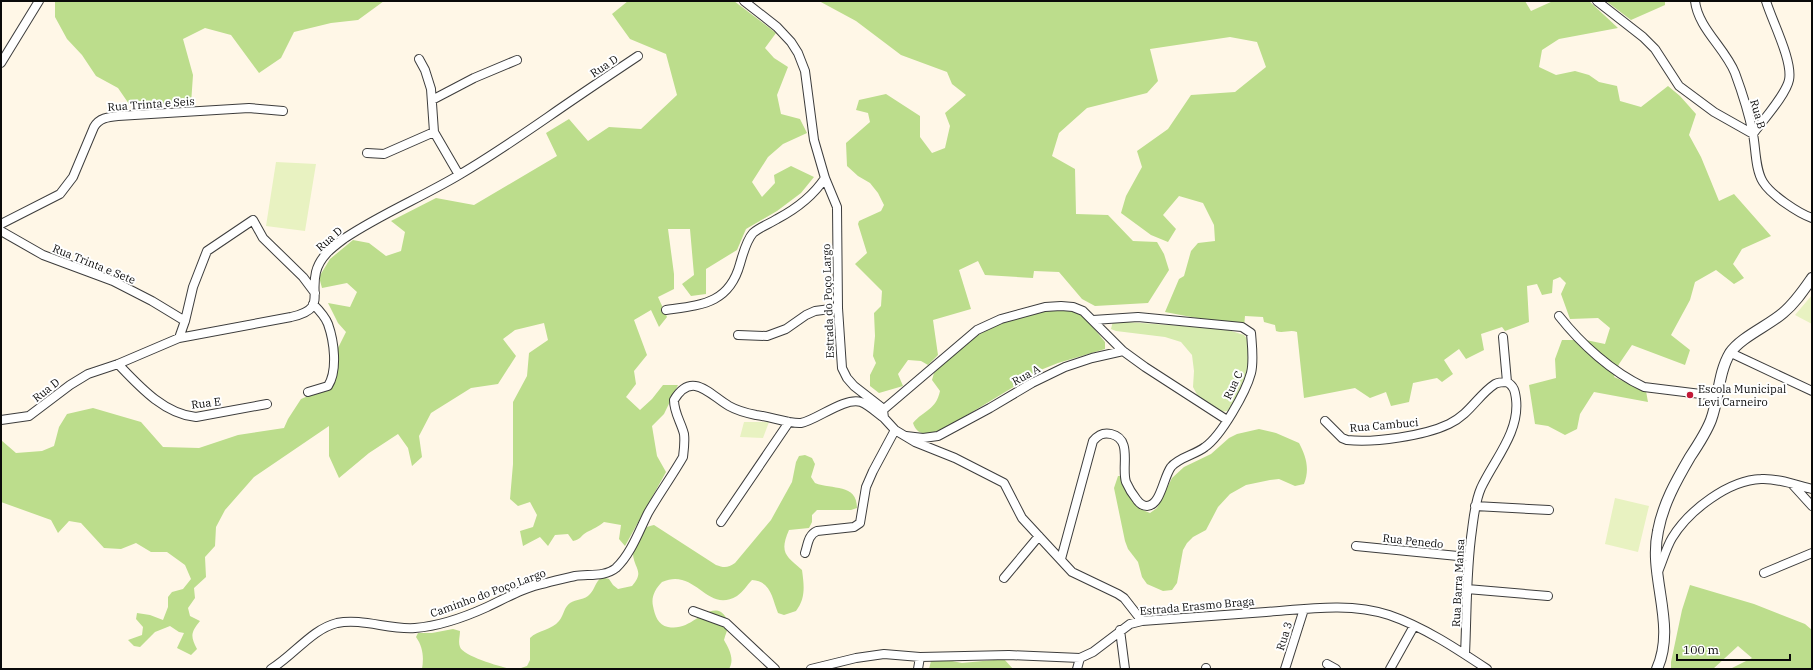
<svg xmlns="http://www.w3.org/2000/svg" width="1813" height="670" font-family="'IBM Plex Serif',serif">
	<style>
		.green { fill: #d6ebae }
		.forest { fill: #bcdd8c }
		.pitch { fill: #e8f2c1 }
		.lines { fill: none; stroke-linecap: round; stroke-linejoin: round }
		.minor-casing { stroke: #3d3d3d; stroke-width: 10 }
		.tertiary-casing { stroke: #3d3d3d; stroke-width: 12 }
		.minor { stroke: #fff; stroke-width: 8 }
		.tertiary { stroke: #fff; stroke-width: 10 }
		.poi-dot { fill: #c21938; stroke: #fff; stroke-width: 1.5 }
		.labels { text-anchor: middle; stroke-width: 4; stroke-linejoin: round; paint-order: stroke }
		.street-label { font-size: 11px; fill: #0a0a0a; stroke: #fff }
		.poi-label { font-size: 11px; fill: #0a0a0a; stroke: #fff; text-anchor: start }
	</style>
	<rect width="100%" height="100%" fill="#fff7e7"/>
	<path class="green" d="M1113,321L1225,329L1244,335L1251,344L1253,360L1236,404L1228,411L1219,412L1201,402L1193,387L1194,371L1192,355L1181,342L1165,337L1116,331L1111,329Z"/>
	<path class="forest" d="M55,1H384L358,20L331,23L294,32L281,58L259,73L231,35L205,28L183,39L193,75L191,104H129L118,88L96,76L82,55L67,39L55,17Z
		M628,1H734L776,33L765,48L774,58L788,67L777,95L781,114L800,119L807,133L783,144L768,157L752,182L762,197L775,183L774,175L791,166L814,177L801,193L777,211L746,229L737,250L706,269V294L691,296L682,284L694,275L690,229H668L674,274V289L658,297L667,317L659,327L651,310L634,320L647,355L634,371L636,384L626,397L640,410L652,399L663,385H678L664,414L652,426L657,456L666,472L625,546L619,539L621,525L604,522C598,527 593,529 587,532C580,536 582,539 573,541L568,534L555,535L548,546L540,537L523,546L520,531L533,527L537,515L530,502L518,506L510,499L513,464V402L527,376L529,353L548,340L544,323L515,330L503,339L516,356L498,384L471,388L431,413L419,436L422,457L412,466L408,448L398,434L369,453L339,478L329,456V426L254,477L225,510L216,527L215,546L205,557L206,577L194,588L195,598L188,608L190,616L200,621C191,632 190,636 197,649L191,655L177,648L184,633L179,632L170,626L155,632L140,647L134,646L128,640L142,635L143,627L136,619L137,613L150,615L163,620L168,607V597L172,592L183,589L191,579L185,565L167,552H151L136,543L121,549L104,548L81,523L69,521L58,533L51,520L1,502V440L16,453L42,451L54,446L59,427L67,414L93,408L141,422L163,447L199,448L238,435L284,428L288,419L301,399L329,387L337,374L338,348L346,332L338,323L328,303L350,307L357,292L347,283L322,288L319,277L330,259L353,240L369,243L386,256L401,251L405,232L391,221L436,198L474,205L557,156L546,133L569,119L588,141L609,127L641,129L677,95L666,54L630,39L612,14Z
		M819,1H1525L1531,11L1553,1H1589L1618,28L1559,39L1542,50L1539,67L1556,75L1575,71L1589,75L1599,82L1617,86L1620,101L1641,107L1668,86L1680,96L1696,114L1689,135L1701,157L1719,201L1734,194L1771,236L1742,249L1733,264L1744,278L1734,284L1716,270L1695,282L1690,300L1671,335L1690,350L1685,365L1632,345L1619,364L1614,377L1646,391L1648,402L1594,392L1580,414L1577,429L1565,435L1548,426L1535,424L1529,385L1556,378L1555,359L1562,340H1586L1605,344L1610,328L1598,318L1570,319L1561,294L1566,283L1560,277L1553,280L1552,293L1542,295L1537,284L1527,286L1529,322L1505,331L1502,327L1481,334L1484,350L1466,359L1459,349L1444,360L1453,374L1442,382L1437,378L1413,383L1409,402L1391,406L1386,392L1370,398L1355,388L1304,398L1297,332C1290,329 1283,334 1276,331L1275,325L1264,322L1263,317L1245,316L1244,327L1165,312L1179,279L1184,276L1191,251L1198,243L1215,241L1214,225L1203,203L1179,196L1163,215L1176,229L1168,242L1151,235L1121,213L1126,196L1142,167L1137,151L1168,129L1191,95L1235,92L1266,67L1257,42L1230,37L1150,49L1158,81L1147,93L1087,108L1059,133L1052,156L1075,169L1076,214L1108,215L1133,241L1157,242L1164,254L1169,270L1148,303L1095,306L1082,299L1059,272L1034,271L1033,278L985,275L978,261L959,270L971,309L933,320L938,355L928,365L921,361L908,360L898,374L903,386L879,393L870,386V375L876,363L873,356L875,336L874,313L881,306L882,291L855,264L867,253L858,224L859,221L881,211L884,205L878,193L870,183L858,176L847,166L846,143L870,122L868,113L856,110L859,100L886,94L920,116V137L932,153L945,148L950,126L945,113L966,95L952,84L947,72L901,55L856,21Z
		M1606,1H1665V5L1631,20Z
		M1059,309L1076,311L1084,316L1105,342V349L1058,363L1043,369L944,429C932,433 918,439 913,423C924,410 936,410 940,391L932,380L934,373L966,342L994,326L1026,315Z
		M1259,429L1276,433L1299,443C1306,456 1310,469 1304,484L1295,486L1279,479L1270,480L1246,485L1230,494L1218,507L1206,530L1193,537L1187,543L1183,550L1177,583L1172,590L1163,591L1147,584L1142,577L1138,562L1128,549L1125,541L1114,488L1118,476H1121C1128,489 1134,508 1150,513L1157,508L1172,478L1184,467L1211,454L1229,438L1237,434Z
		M805,455L812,458L815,464L811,477L815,483C832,490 857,483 857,508L851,510H817L812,515V522L809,528L789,530C779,553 786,556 802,570C804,585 806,598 796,611L784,615L778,613C772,598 771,581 752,580C747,585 743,592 737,596C706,614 696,567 662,582C655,589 651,597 653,606C655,616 658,625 668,627C691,632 705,604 721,612C725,615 728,620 728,625C728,630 725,635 724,640C729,649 735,659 729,669H518L527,666L530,660V638C538,630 552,630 559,621C564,615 564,607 570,603C576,599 585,600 590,594C595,589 595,582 602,577L609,579L613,585L618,589L632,586C645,571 634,569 633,554C633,548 638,534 642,530C645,527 650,526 654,525L716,565C724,568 728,568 735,563L771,520L792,482L796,462L799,456Z
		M1690,585L1754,604L1805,624L1812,630V669H1730L1752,658L1738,646L1713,669H1671V662L1682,610Z
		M453,629L460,631C460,636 458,642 460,647C463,656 501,667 511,669H422C424,657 423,647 416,637L418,633H432Z
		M937,658L962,663L1004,659L1013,669H929L931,661Z"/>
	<path class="pitch" d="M276,162L316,164L305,231L266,226Z
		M1812,295V324L1795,315Z
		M744,422H769L763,438L740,437Z
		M1615,498L1649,506L1638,552L1605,544Z"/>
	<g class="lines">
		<g class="minor-casing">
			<path id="minor" d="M744,1L777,27L791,42L798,53L805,71L814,140L825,178L837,207L838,308L842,368L847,378L854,386L881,407L883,410L884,418L895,430L915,442L955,458L1004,483L1022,518L1072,572L1118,594L1124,598L1142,621
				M1597,1L1643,37L1655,49L1679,86L1714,112L1753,134C1762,121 1786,95 1789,80C1793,61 1772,21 1766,1
				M1695,1C1698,28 1725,48 1735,73C1742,92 1749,114 1753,134C1756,149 1755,169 1763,182C1771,195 1798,213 1812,218
				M419,59L425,70L431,89L434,132L459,175
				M1,63L39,1
				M432,100L474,78L517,60
				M367,153L384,154L434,132
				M1,224L60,194L73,177L94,127C99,118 108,117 118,116L249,108L283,111
				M1,231L43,255L113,281L152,301L185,321L179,338
				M666,310C701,305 729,304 740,264C743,254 746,241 753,233C760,227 769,224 777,219C796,209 813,196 825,178
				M1559,316C1581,344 1612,372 1644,387L1717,396
				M185,321L193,287L207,251L253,220L263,238L303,277L315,293
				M738,335L767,336L786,329L806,315L815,311L838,308
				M1503,337L1507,382
				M1731,353L1812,391
				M118,364C139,386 164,414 196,417L267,404
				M308,392L328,386C338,370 334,341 328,324C325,316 319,310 313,304
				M883,410L977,330L1001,319L1045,307L1061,306L1073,307L1083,311L1123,351L1145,367L1227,420
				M1,420L29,416L70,385L88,374L118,364L179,338L291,317C326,309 310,297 316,272C320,256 333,247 345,238C381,214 422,197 459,175C490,157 519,137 548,117C578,96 608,76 638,56
				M1325,421L1342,438L1347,440C1374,443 1424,436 1449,424C1470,414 1478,395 1495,384C1499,382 1503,382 1507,382
				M906,436L923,438L938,436L990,408L1032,383L1065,367L1092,358L1123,351
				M1792,484L1812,506
				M1475,506L1549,510
				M721,522L789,422
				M1356,546L1468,557
				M805,553C808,544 808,535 817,531L854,527L860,523L866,487L873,471L895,430
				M1061,559L1093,441C1098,435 1103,432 1111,434C1133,439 1121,467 1126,482C1129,489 1133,495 1137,500C1140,504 1143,506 1147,506C1161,505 1163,478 1171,467C1179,457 1195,455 1205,447C1221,436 1246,392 1251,373C1254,361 1252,346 1251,333L1242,327L1138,317L1093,320
				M1764,573L1812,553
				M1657,574C1662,563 1666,548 1672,538C1689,510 1729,480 1761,479C1777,478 1796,485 1812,489
				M1004,578L1039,536
				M1467,589L1548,596
				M693,611L726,623L775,669
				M1120,630L1125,669
				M1465,654C1467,613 1466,571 1472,530C1474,515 1475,502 1481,488C1494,460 1520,432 1516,399C1515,391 1514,386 1507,382
				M1327,664L1336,669
				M1206,668V669
				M271,669C293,656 312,629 337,623C363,618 389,630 415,628C440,626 465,617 487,607C506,598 525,587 546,583C556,580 566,578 575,576C589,574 605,577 616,568C631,554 639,531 648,513C659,494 672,476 683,457C684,449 685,442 684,434C681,422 674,413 674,400C692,370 710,395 729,406C738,411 746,413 756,415C768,416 789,424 801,423C817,420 844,397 861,402C869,405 877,413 884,418
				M811,669L856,658L884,654L920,657L1009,655L1080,658L1093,652L1130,624L1142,621C1183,618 1224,615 1266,612C1306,609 1350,602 1389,615C1424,627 1457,649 1487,669
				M918,669L920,657
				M1077,669L1080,658
				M1285,669L1304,609
				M1390,669L1414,626"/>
		</g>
		<g class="tertiary-casing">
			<path id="tertiary" d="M1657,669C1677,624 1648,577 1658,531C1663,504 1676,481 1690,457C1698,445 1706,433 1711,420C1719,399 1718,373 1730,353C1741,337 1768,326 1783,313C1795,303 1803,291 1812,278"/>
		</g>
		<use href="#minor" class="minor"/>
		<use href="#tertiary" class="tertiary"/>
	</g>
	<circle class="poi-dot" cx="1690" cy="395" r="4"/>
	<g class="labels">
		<g class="street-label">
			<text transform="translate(604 66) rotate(-34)" y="4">Rua D</text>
			<text transform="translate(151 104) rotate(-4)" y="4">Rua Trinta e Seis</text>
			<text transform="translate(1758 114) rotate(74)" y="4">Rua B</text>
			<text transform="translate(329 239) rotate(-41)" y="4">Rua D</text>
			<text transform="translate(94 264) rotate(22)" y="4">Rua Trinta e Sete</text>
			<text transform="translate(828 301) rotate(-92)" y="4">Estrada do Poço Largo</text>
			<text transform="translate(1026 375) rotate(-29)" y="4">Rua A</text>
			<text transform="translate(1233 385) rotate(-65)" y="4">Rua C</text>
			<text transform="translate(46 390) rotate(-38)" y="4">Rua D</text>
			<text transform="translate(206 403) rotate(-7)" y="4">Rua E</text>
			<text transform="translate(1384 425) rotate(-5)" y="4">Rua Cambuci</text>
			<text transform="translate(1413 541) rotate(6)" y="4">Rua Penedo</text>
			<text transform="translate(1458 583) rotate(-87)" y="4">Rua Barra Mansa</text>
			<text transform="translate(488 593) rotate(-20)" y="4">Caminho do Poço Largo</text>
			<text transform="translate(1197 606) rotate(-5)" y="4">Estrada Erasmo Braga</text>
			<text transform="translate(1284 636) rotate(-73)" y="4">Rua 3</text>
		</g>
		<g class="poi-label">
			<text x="1698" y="393">Escola Municipal<tspan x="1698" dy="13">Levi Carneiro</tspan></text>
		</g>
	</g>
	<rect width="1813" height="670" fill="none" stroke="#0a0a0a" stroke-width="4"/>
	<path d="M1677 654v6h113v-6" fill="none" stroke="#0a0a0a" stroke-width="2"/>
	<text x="1683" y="654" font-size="12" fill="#0a0a0a" stroke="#ffffff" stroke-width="3" paint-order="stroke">100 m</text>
</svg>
